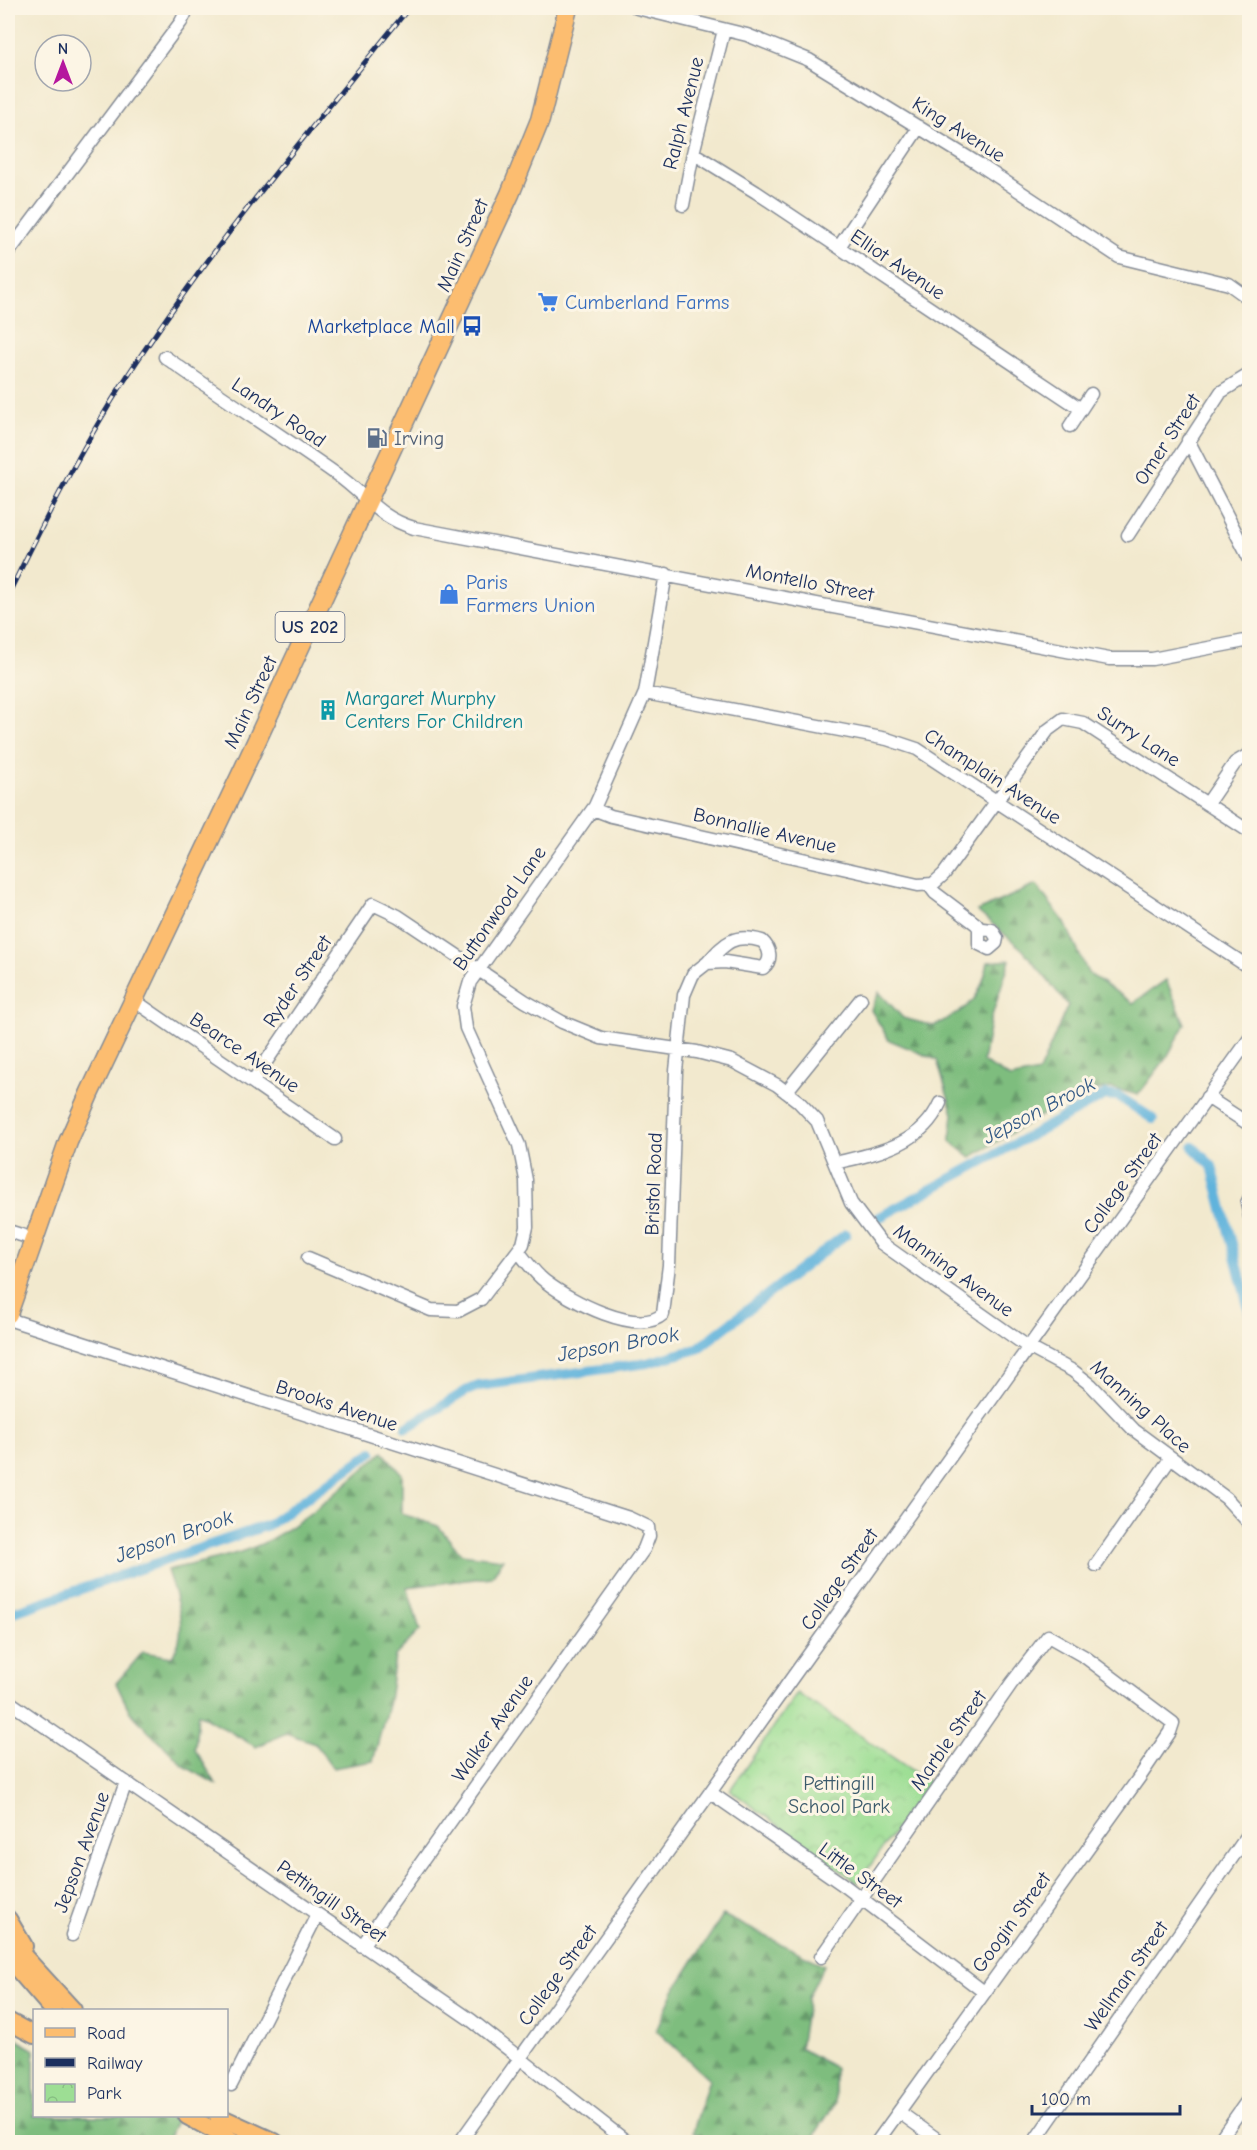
<svg xmlns="http://www.w3.org/2000/svg" width="1257" height="2150" font-family="'Comic Neue',sans-serif">
	<style>
		.forest { fill: url(#forest-firs); stroke: #4c766e; stroke-width: 1.5 }
		.park { fill: url(#park-crowns); stroke: #5c8679; stroke-width: 1.5 }
		.lines { fill: none; stroke-linecap: round; stroke-linejoin: round }
		.canal { stroke: #60b3dc; stroke-width: 10 }
		.minor-casing { stroke: #868c96; stroke-width: 15 }
		.major-casing { stroke: #868c96; stroke-width: 20 }
		.highway-casing { stroke: #868c96; stroke-width: 21 }
		.minor { stroke: #fff; stroke-width: 12 }
		.major { stroke: #fcbd6f; stroke-width: 16 }
		.highway { stroke: #fcbd6f; stroke-width: 18 }
		.rail-casing { stroke: #1b2f5e; stroke-width: 5 }
		.rail { stroke: #fcf5e5; stroke-width: 3; stroke-dasharray: 9; stroke-linecap: butt }
		.labels { text-anchor: middle; stroke-width: 6; stroke-linejoin: round; paint-order: stroke }
		.shield { fill: #fcf5e5; stroke: #5e6a86; stroke-width: 1.5 }
		.shield-label { font-size: 18px; font-weight: bold; fill: #1b2f5e }
		.street-label { font-size: 20px; fill: #1b2f5e; stroke: #fcf5e5 }
		.shop-label { font-size: 20px; fill: #366cbe; stroke: #fcf5e5; text-anchor: start }
		.transit-label { font-size: 20px; fill: #164399; stroke: #fcf5e5; text-anchor: end }
		.service-label { font-size: 20px; fill: #4e5e75; stroke: #fcf5e5; text-anchor: start }
		.culture-label { font-size: 20px; fill: #0d838f; stroke: #fcf5e5; text-anchor: start }
		.park-label { font-size: 20px; fill: #3c5b6c; stroke: #fcf5e5 }
		.water-label { font-size: 21px; font-style: italic; fill: #305784; stroke: #fcf5e5 }
	</style>
	<defs>
		<pattern id="forest-firs" width="22" height="20" patternUnits="userSpaceOnUse" patternTransform="scale(1.5)"><rect width="22" height="20" fill="#7ebd7e"/><path d="M5 1l3.5 6h-7zM16 11l3.5 6h-7z" fill="#669a6a"/></pattern>
		<pattern id="park-crowns" width="20" height="18" patternUnits="userSpaceOnUse" patternTransform="scale(1.5)"><rect width="20" height="18" fill="#9dde94"/><path d="M2 6a3 3 0 1 1 6 0M12 15a3 3 0 1 1 6 0" fill="none" stroke="#87bf82"/></pattern>
	</defs>
	<rect width="100%" height="100%" fill="#fcf5e5"/>
	<filter id="ink" filterUnits="userSpaceOnUse"><feTurbulence type="fractalNoise" baseFrequency=".0167" numOctaves="2"/><feDisplacementMap in="SourceGraphic" scale="12" xChannelSelector="R" yChannelSelector="G"/><feConvolveMatrix kernelMatrix="1 2 1 2 8 2 1 2 1" color-interpolation-filters="sRGB"/></filter>
	<filter id="wash" filterUnits="userSpaceOnUse"><feTurbulence type="fractalNoise" baseFrequency=".008" numOctaves="4" result="noise"/><feDisplacementMap in="SourceGraphic" scale="24" xChannelSelector="R" yChannelSelector="G"/><feGaussianBlur stdDeviation="1.35" result="paint"/><feColorMatrix in="noise" values="0 0 0 0 0 0 0 0 0 0 0 0 0 0 0 0 0 1.4 0 .05"/><feComposite in="paint" operator="in"/></filter>
	<g filter="url(#wash)">
		<rect width="100%" height="100%" fill="#f2e9ce"/>
		<path class="forest" d="M1036,885L1065,923L1088,973L1133,1003L1166,980L1185,1024L1167,1057L1138,1095L1112,1088L1081,1092L971,1157L950,1141L953,1114L937,1060L889,1040L871,1010L879,992L903,1018L934,1026C970,1006 979,1004 988,962L1010,960L990,1022L983,1062L1010,1078L1039,1072L1068,1005L1023,950L977,911Z
			M383,1452L402,1474V1514L438,1526L461,1554L503,1559L492,1577L407,1587L420,1630L395,1656L389,1701L373,1761L333,1768L315,1743L286,1733L256,1747L198,1713L195,1749L216,1784L184,1766L130,1712L116,1683L143,1652L172,1657C190,1629 176,1600 167,1570C197,1563 243,1555 269,1540C311,1517 347,1483 383,1452Z
			M723,1915L824,1965L808,1997L800,2048L835,2068V2104L815,2134L821,2142H711L693,2132L709,2079L656,2030L674,1991Z
			M8,2034L34,2050V2116H165L176,2121L167,2142H8Z"/>
		<path class="park" d="M797,1693L929,1782L858,1883L730,1790Z"/>
		<g class="lines">
			<path class="canal" d="M1193,1147L1212,1166L1250,1314
				M878,1218L1105,1095L1118,1096L1153,1119
				M406,1428L466,1391L479,1386L647,1363L697,1349L846,1234
				M8,1614L268,1525L372,1452"/>
		</g>
	</g>
	<g filter="url(#ink)">
		<g class="lines">
			<g class="minor-casing">
				<path id="minor" d="M637,8L747,35L809,60L977,163L1119,257L1229,284L1250,299
					M693,153L756,192L1081,409
					M683,205L693,153L724,30
					M839,247L919,127
					M8,253L181,22L188,8
					M165,357C221,397 279,434 336,474C365,494 377,517 414,528L1109,659H1152L1250,640
					M1070,426L1091,394
					M1188,440L1250,560
					M1128,535L1221,392L1250,374
					M645,693L887,739L917,749L1250,968
					M1207,804L1235,763L1250,754
					M593,809L611,816L918,885L933,884L944,874L1048,730L1063,719L1083,723L1250,832
					M929,885L935,893L976,924L979,928V944L989,949L996,943L997,938L992,930L983,929
					M132,999L335,1139
					M253,1081L373,904L398,916L525,1001L562,1022L601,1038L697,1052L732,1061L777,1085L798,1101L817,1121L851,1203L881,1243L1028,1347L1073,1371L1091,1385L1134,1430L1226,1498L1250,1524
					M786,1092L861,999
					M1207,1097L1250,1125
					M835,1163C876,1153 921,1146 940,1103
					M1250,1197L1247,1203L1250,1217
					M8,1231L34,1239
					M518,1251C527,1262 535,1274 546,1282C569,1300 638,1337 663,1314L669,1265L676,1071L684,995L693,974L707,963L725,962L763,968C773,960 770,948 762,941C733,933 725,943 707,963
					M308,1258L431,1310L458,1311L481,1299L523,1244L527,1227L526,1180L519,1145L466,1028L463,1006L470,982L595,806L645,693L666,574
					M8,1319L629,1518L648,1527L649,1536L644,1549L362,1946
					M1096,1565L1170,1459
					M8,1701L471,2020L627,2142
					M711,1793L845,1886L984,1992
					M72,1935L126,1782
					M821,1957L1011,1684L1048,1636L1085,1657L1173,1723L1170,1732L1141,1775L877,2142
					M231,2085L317,1915
					M899,2112L941,2142
					M460,2142L1250,1038
					M1034,2142L1250,1832
					M1218,2142L1250,2097"/>
			</g>
			<g class="major-casing">
				<path id="major" d="M8,1919L24,1946
					M8,1939L73,2010
					M8,1958L53,2010
					M8,2021L34,2035
					M187,2116L235,2142
					M218,2116L275,2142"/>
			</g>
			<g class="highway-casing">
				<path id="highway" d="M8,1314L68,1142L90,1092L244,768L510,194L540,120L568,8"/>
			</g>
			<use href="#minor" class="minor"/>
			<use href="#major" class="major"/>
			<use href="#highway" class="highway"/>
			<g class="rail-casing">
				<path id="rail" d="M8,595C50,509 95,421 150,342C229,225 321,117 409,8"/>
			</g>
			<use href="#rail" class="rail"/>
		</g>
	</g>
	<defs>
		<g id="supermarket-bare" transform="scale(1.62)"><path d="M-6-5.5h2.5l.6 2H6L4.5 2H-2.5L-4.4-4H-6ZM-1.5 3.2a1.3 1.3 0 1 0 .1 0ZM3 3.2a1.3 1.3 0 1 0 .1 0Z" fill="#3f7fe0" stroke="#fcf5e5" stroke-width="2.5" paint-order="stroke"/></g>
		<g id="bus-bare" transform="scale(1.62)"><path d="M-5-6H5V4H4V6H2V4H-2V6H-4V4H-5ZM-3.5-4V0h7V-4ZM-3.5 1.2v1.5H-2V1.2ZM2 1.2v1.5H3.5V1.2Z" fill="#1a4fb4" stroke="#fcf5e5" stroke-width="2.5" paint-order="stroke"/></g>
		<g id="fuel-bare" transform="scale(1.62)"><path d="M-5.5-6h7V0h2V4h1.3V-2.5L3-4.5l.8-.8L6-3V5H2.5V1h-1V6h-7ZM-4.2-4.7v3.2H.2V-4.7Z" fill="#5c6f8a" stroke="#fcf5e5" stroke-width="2.5" paint-order="stroke"/></g>
		<g id="shop-bare" transform="scale(1.62)"><path d="M-5-2.5h2.3a2.7 3.5 0 0 1 5.4 0H5L5.5 6h-11ZM-1.5-2.5h3a1.5 2.3 0 0 0-3 0Z" fill="#3f7fe0" stroke="#fcf5e5" stroke-width="2.5" paint-order="stroke"/></g>
		<g id="building-bare" transform="scale(1.62)"><path d="M-4-6H4V6H1V3H-1V6H-4ZM-2.5-4.3h1.7v1.8h-1.7ZM.8-4.3h1.7v1.8H.8ZM-2.5-1h1.7V.8h-1.7ZM.8-1h1.7V.8H.8Z" fill="#0f9aa8" stroke="#fcf5e5" stroke-width="2.5" paint-order="stroke"/></g>
	</defs>
	<g fill-rule="evenodd">
		<use href="#supermarket-bare" x="548" y="302"/>
		<use href="#bus-bare" x="472" y="326"/>
		<use href="#fuel-bare" x="377" y="438"/>
		<use href="#shop-bare" x="449" y="594"/>
		<use href="#building-bare" x="328" y="710"/>
	</g>
	<g class="labels">
		<rect class="shield" x="275.5" y="612" width="69" height="30" rx="4.5"/>
		<g class="shield-label">
			<text x="310" y="633">US 202</text>
		</g>
		<g class="street-label">
			<text transform="translate(683 113) rotate(-76)" y="7">Ralph Avenue</text>
			<text transform="translate(959 129) rotate(32)" y="7">King Avenue</text>
			<text transform="translate(462 245) rotate(-66)" y="7">Main Street</text>
			<text transform="translate(898 264) rotate(34)" y="7">Elliot Avenue</text>
			<text transform="translate(279 412) rotate(34)" y="7">Landry Road</text>
			<text transform="translate(1167 439) rotate(-57)" y="7">Omer Street</text>
			<text transform="translate(810 582) rotate(11)" y="7">Montello Street</text>
			<text transform="translate(250 702) rotate(-65)" y="7">Main Street</text>
			<text transform="translate(1139 736) rotate(33)" y="7">Surry Lane</text>
			<text transform="translate(993 776) rotate(33)" y="7">Champlain Avenue</text>
			<text transform="translate(765 830) rotate(13)" y="7">Bonnallie Avenue</text>
			<text transform="translate(499 908) rotate(-55)" y="7">Buttonwood Lane</text>
			<text transform="translate(297 981) rotate(-56)" y="7">Ryder Street</text>
			<text transform="translate(245 1052) rotate(34)" y="7">Bearce Avenue</text>
			<text transform="translate(1122 1183) rotate(-54)" y="7">College Street</text>
			<text transform="translate(653 1184) rotate(-88)" y="7">Bristol Road</text>
			<text transform="translate(954 1270) rotate(36)" y="7">Manning Avenue</text>
			<text transform="translate(337 1405) rotate(18)" y="7">Brooks Avenue</text>
			<text transform="translate(1141 1406) rotate(42)" y="7">Manning Place</text>
			<text transform="translate(839 1579) rotate(-55)" y="7">College Street</text>
			<text transform="translate(492 1728) rotate(-55)" y="7">Walker Avenue</text>
			<text transform="translate(948 1740) rotate(-55)" y="7">Marble Street</text>
			<text transform="translate(81 1852) rotate(-70)" y="7">Jepson Avenue</text>
			<text transform="translate(861 1875) rotate(36)" y="7">Little Street</text>
			<text transform="translate(332 1901) rotate(35)" y="7">Pettingill Street</text>
			<text transform="translate(1011 1922) rotate(-54)" y="7">Googin Street</text>
			<text transform="translate(557 1975) rotate(-54)" y="7">College Street</text>
			<text transform="translate(1126 1976) rotate(-55)" y="7">Wellman Street</text>
		</g>
		<g class="shop-label">
			<text x="565" y="309">Cumberland Farms</text>
			<text x="466" y="589">Paris<tspan x="466" dy="23">Farmers Union</tspan></text>
		</g>
		<g class="transit-label">
			<text x="455" y="333">Marketplace Mall</text>
		</g>
		<g class="service-label">
			<text x="394" y="445">Irving</text>
		</g>
		<g class="culture-label">
			<text x="345" y="705">Margaret Murphy<tspan x="345" dy="23">Centers For Children</tspan></text>
		</g>
		<g class="park-label">
			<text x="839" y="1790">Pettingill<tspan x="839" dy="23">School Park</tspan></text>
		</g>
		<g class="water-label">
			<text transform="translate(1039 1110) rotate(-27)" y="7">Jepson Brook</text>
			<text transform="translate(618 1344) rotate(-10)" y="7">Jepson Brook</text>
			<text transform="translate(174 1536) rotate(-19)" y="7">Jepson Brook</text>
		</g>
	</g>
	<rect width="1257" height="2150" fill="none" stroke="#fcf5e5" stroke-width="30"/>
	<rect x="33" y="2009" width="195" height="108" fill="#fcf5e5" stroke="#a2a6af" stroke-width="1.5"/>
	<rect x="45" y="2028" width="30" height="9" fill="#fcbd6f" stroke="#a2a6af" stroke-width="1.5"/>
	<text x="87" y="2039" font-size="18" fill="#1b2f5e">Road</text>
	<rect x="45" y="2058" width="30" height="9" fill="#1b2f5e" stroke="#a2a6af" stroke-width="1.5"/>
	<text x="87" y="2069" font-size="18" fill="#1b2f5e">Railway</text>
	<rect x="45" y="2084" width="30" height="18" fill="url(#park-crowns)" stroke="#a2a6af" stroke-width="1.5"/>
	<text x="87" y="2099" font-size="18" fill="#1b2f5e">Park</text>
	<g transform="translate(63 63)"><circle r="28" fill="#fcf5e5" stroke="#a2a6af" stroke-width="1.5"/>
	<path d="M0-4.5L10 22L0 15L-10 22Z" fill="#b5179e"/>
	<text y="-9" font-size="16" font-weight="bold" text-anchor="middle" fill="#1b2f5e">N</text>
	</g>
	<path d="M1032 2105v9h148v-9" fill="none" stroke="#1b2f5e" stroke-width="3"/>
	<text x="1041" y="2105" font-size="18" fill="#1b2f5e" stroke="#fcf5e5" stroke-width="4.5" paint-order="stroke">100 m</text>
</svg>
